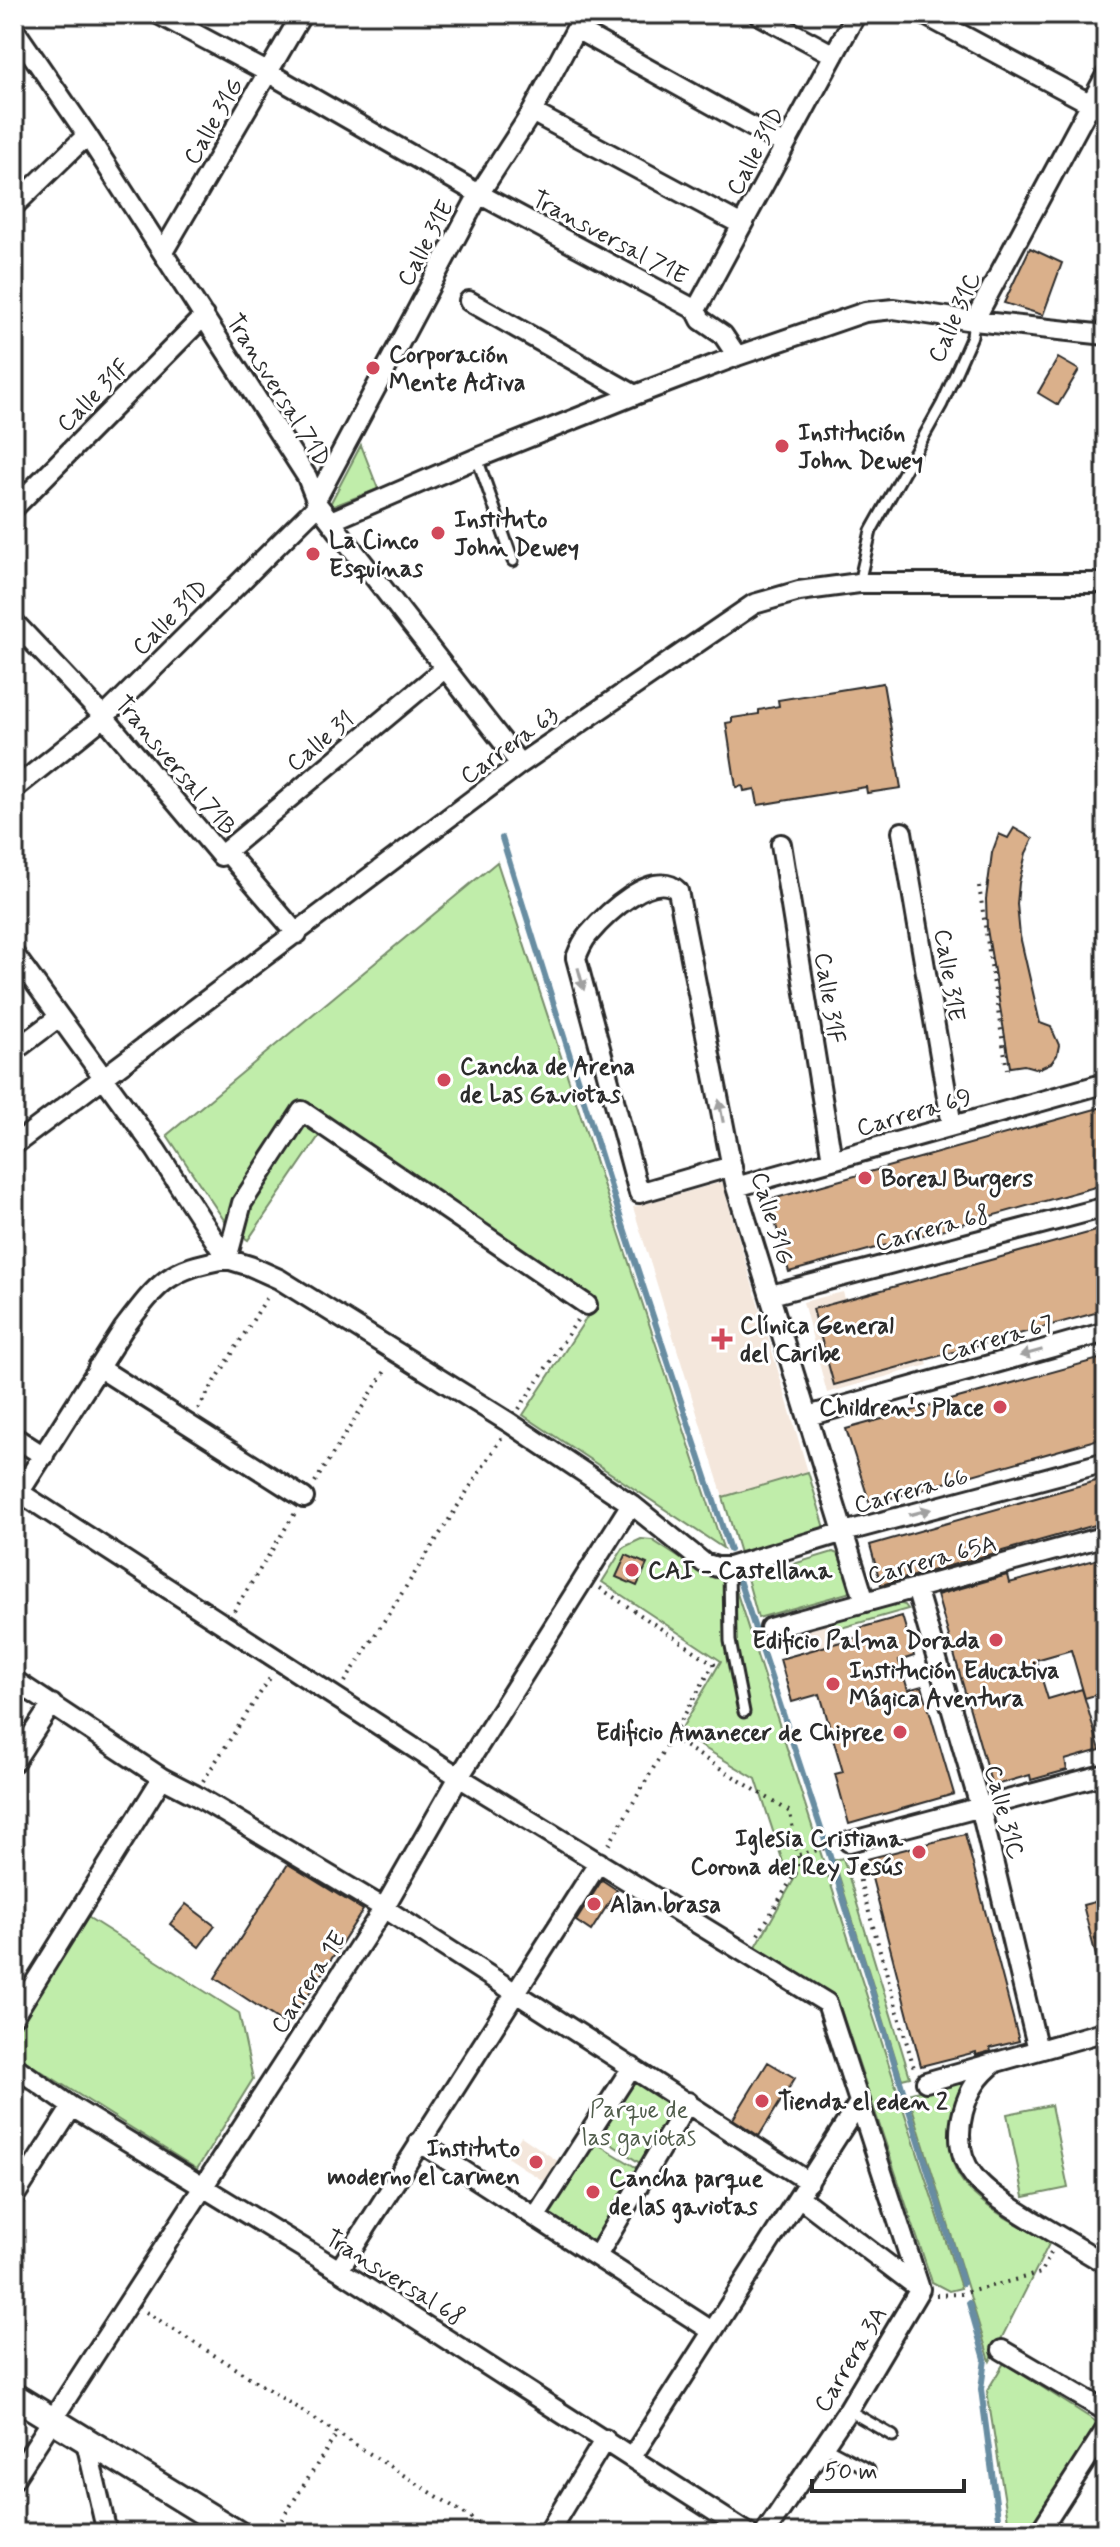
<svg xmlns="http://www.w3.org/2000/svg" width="1120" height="2547" font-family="Mynerve,sans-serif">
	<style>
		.built { fill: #f4e7dc }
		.green { fill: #c0edaa; stroke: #768c6a; stroke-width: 2 }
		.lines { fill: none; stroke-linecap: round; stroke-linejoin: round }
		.stream { stroke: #688da2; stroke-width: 6 }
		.building { fill: #dab08b; stroke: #2b2b2b; stroke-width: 2 }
		.service-casing { stroke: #2b2b2b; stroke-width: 15 }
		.minor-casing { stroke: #2b2b2b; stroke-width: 24 }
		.tertiary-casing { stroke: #2b2b2b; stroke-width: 30 }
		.path { stroke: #2b2b2b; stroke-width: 4; stroke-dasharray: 2 6; stroke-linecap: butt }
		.service { stroke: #fff; stroke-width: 9 }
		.minor { stroke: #fff; stroke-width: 18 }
		.tertiary { stroke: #fff; stroke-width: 24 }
		.oneway { fill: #a0a0a0 }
		.poi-dot { fill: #d1495b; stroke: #fff; stroke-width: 3 }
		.labels { text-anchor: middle; stroke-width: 6; stroke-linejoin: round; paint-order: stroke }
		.street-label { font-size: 24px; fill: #2b2b2b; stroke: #fff }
		.poi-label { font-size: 24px; font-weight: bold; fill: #2b2b2b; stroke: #fff; text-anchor: start }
		.park-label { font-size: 24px; fill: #505c4b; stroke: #fff }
	</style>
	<rect width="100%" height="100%" fill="#fff"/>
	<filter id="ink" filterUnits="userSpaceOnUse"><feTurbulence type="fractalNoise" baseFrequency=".0125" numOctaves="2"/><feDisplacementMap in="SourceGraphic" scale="16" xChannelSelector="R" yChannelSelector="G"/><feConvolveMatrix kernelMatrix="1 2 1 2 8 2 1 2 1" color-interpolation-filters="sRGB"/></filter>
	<g filter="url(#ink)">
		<path class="built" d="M722,1182L808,1472L723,1497L633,1207Z
			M843,1292L856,1338L916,1322L928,1365L827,1393L803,1302Z
			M831,1617L866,1742L836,1751L800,1626Z
			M521,2136L565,2166L551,2186L508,2158Z"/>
		<path class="green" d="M361,445L378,489L328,508Z
			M497,862L723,1548L523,1415L597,1302L330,1120L248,1240L228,1226L167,1135Z
			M808,1472L825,1528L740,1553L723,1497Z
			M641,1539L652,1540L704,1574L732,1578L961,2288L949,2291L932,2282L838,2001L753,1952L797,1874L784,1865L756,1779L679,1733L721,1661L602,1582L624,1547Z
			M833,1552L840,1555L851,1592L758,1618L747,1578Z
			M898,1603L905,1605L908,1609L834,1630L832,1621Z
			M843,1858L910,2077L902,2079L834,1860Z
			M86,1916L239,2013L253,2079L197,2169L14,2054V2033Z
			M970,2077C964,2097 955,2117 952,2137C942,2193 1012,2220 1050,2242L990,2361L908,2094Z
			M632,2079L682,2112L646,2167L596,2134Z
			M1051,2105L1068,2188L1024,2197L1007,2114Z
			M591,2140L642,2171L597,2245L543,2213Z
			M1004,2363L1100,2424L1032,2533H1010L987,2391Z"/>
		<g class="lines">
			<path class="stream" d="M502,838L619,1213L730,1550
				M739,1580L827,1847L963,2283
				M969,2303L985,2359L981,2389L1000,2533"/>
		</g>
		<path class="building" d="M1030,248L1062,263L1043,315L1004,303Z
			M1058,358L1079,370L1058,405L1038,393Z
			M883,683L901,788L867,793L866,787L758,805L755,789L744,791L743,786L736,787L726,723L732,722V718L759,714V710L779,706L778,700Z
			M1014,828L1033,839L1026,853L1019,883L1017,904L1020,936L1040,1023L1051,1027L1059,1045L1057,1055L1051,1063L1038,1069L1024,1065L1010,1067L987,929L986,899L992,853L999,834L1008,838Z
			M1106,1106V1184L789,1272L769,1200Z
			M1106,1228V1310L834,1385L813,1309Z
			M1106,1357V1437L870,1504L846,1429Z
			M1106,1478V1522L881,1585L870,1545Z
			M626,1555L647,1564L637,1586L616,1577Z
			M1106,1557V1573L1101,1574L1106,1591V1692L1085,1698L1071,1650L1036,1660L1048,1699L1082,1689L1100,1750L1065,1760L1067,1770L1031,1780L1030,1775L992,1786L937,1595L1007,1575L1009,1583Z
			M902,1616L914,1656L899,1661L908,1690L922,1686L954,1794L849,1824L835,1774L843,1772L820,1694L792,1702L780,1659L862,1636L860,1628Z
			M965,1834L1019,2041L990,2048L991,2051L976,2055V2052L921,2066L867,1859Z
			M288,1864L363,1910L288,2026L215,1978Z
			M602,1880L617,1890L591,1931L576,1921Z
			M1106,1899V1972H1100L1083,1905Z
			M186,1904L215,1926L199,1947L170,1924Z
			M768,2062L795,2078L759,2136L733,2119Z"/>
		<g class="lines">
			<g class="service-casing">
				<path id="service" d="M477,458L513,561
					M859,583L871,531L942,404L972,336L974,321
					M729,1567L730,1641L744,1712
					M848,2410L893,2436
					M824,2446L869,2470"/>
			</g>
			<g class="minor-casing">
				<path id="minor" d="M158,14L269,73L479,194L696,310L701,320L723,335L737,356
					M758,14L834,55
					M923,14L1106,112
					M14,29L87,135L307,477L318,505L520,764
					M576,29L785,145
					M532,112L742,225
					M14,206L87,135
					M163,252L302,14
					M469,301L635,395
					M696,310L856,14
					M974,321L1106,75
					M316,500L479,194L532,112L584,14
					M14,508L204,316
					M331,521L477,458L635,395L737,356L865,312L894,309L974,321L1106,335
					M14,622L104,717L221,856L226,851L297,934
					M14,789L104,717L318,505
					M902,832L952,1126
					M781,844L832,1160
					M226,851L444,669
					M14,954L156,1150L227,1259L250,1266L279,1279L510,1423L631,1504L704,1563L717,1567H729L844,1532L1106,1462
					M14,1051L59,1017
					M14,1145L520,764L754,604L799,591L859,583H1106
					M732,1166L639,1193L576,958C579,950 583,941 588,935C605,915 654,867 678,891L734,1178L736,1187L865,1602
					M736,1187L1106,1083
					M771,1295L1106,1207
					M98,1367L304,1498
					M808,1416L1106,1332
					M14,1437L44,1456
					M19,1492L459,1777L827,2003L920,2289
					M14,1501L124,1328C159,1282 168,1269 227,1259L242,1203L302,1111L587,1305
					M916,1588L980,1806L1038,2050
					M770,1628L1106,1536
					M14,1680L162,1778L195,1795L384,1908L809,2182
					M14,1762L52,1704
					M849,1842L1106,1774
					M14,2016L162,1778
					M996,2062C978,2076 969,2090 963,2112C948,2172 989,2193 1032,2220C1057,2235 1081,2249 1106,2264
					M14,2066L72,2107L339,2270L748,2533
					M926,2082L1106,2031
					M419,2142L712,2331
					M14,2197L72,2107
					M799,2197L920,2289
					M536,2216L632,2067
					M597,2256L688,2102
					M339,2270L599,1862
					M1002,2350L1106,2411
					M86,2442L107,2533
					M632,2457L860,2101
					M14,2479L384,1908L459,1777L631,1504
					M548,2533L605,2439
					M765,2533L848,2410L920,2289
					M1039,2533L1106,2429"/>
			</g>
			<g class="tertiary-casing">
				<path id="tertiary" d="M14,2396L237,2533"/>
			</g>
			<path class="path" d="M979,886L1007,1070
				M198,1409L269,1294
				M519,1409L578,1319
				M315,1482L387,1368
				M600,1588L714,1664L608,1846
				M234,1611L295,1513
				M345,1682L502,1437
				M672,1738L790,1812L799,1867L756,1938
				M203,1781L270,1678
				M799,1855L833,1846
				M853,1857L914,2068
				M1094,1939L1106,1936
				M936,2295L961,2294L1041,2273L1051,2253
				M146,2312L495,2533
				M273,2533L338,2432"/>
			<use href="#service" class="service"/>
			<use href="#minor" class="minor"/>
			<use href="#tertiary" class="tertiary"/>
		</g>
		<defs><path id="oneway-solid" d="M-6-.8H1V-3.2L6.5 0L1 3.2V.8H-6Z" transform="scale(2)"/></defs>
		<g class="oneway">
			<use href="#oneway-solid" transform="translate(581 979) rotate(75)"/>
			<use href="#oneway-solid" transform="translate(721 1111) rotate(-101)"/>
			<use href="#oneway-solid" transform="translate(1031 1353) rotate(164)"/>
			<use href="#oneway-solid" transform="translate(920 1512) rotate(-15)"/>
		</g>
	</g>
	<g class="poi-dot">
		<circle cx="373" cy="368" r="8"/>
		<circle cx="782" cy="446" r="8"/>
		<circle cx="438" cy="533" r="8"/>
		<circle cx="313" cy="554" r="8"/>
		<circle cx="444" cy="1080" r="8"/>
		<circle cx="865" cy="1178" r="8"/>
		<path d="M718 1327h8v8h8v8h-8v8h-8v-8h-8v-8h8z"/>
		<circle cx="1000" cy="1407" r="8"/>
		<circle cx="632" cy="1570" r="8"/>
		<circle cx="996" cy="1640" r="8"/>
		<circle cx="833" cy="1684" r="8"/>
		<circle cx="900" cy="1732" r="8"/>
		<circle cx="919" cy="1852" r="8"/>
		<circle cx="594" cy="1904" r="8"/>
		<circle cx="762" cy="2101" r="8"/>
		<circle cx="536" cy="2162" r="8"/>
		<circle cx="593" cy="2192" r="8"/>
	</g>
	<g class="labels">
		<g class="street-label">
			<text transform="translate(213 121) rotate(-60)" y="8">Calle 31G</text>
			<text transform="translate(755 151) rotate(-62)" y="8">Calle 31D</text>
			<text transform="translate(610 237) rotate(28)" y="8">Transversal 71E</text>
			<text transform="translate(425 243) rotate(-62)" y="8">Calle 31E</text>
			<text transform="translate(954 317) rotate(-66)" y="8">Calle 31C</text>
			<text transform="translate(279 390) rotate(58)" y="8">Transversal 71D</text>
			<text transform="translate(93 395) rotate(-45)" y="8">Calle 31F</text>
			<text transform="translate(170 617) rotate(-45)" y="8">Calle 31D</text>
			<text transform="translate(320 741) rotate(-40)" y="8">Calle 31</text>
			<text transform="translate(509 745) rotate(-36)" y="8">Carrera 63</text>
			<text transform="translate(176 765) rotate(50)" y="8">Transversal 71B</text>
			<text transform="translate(950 975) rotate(81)" y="8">Calle 31E</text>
			<text transform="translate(830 998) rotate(81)" y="8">Calle 31F</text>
			<text transform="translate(914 1112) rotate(-16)" y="8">Carrera 69</text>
			<text transform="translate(773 1218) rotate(73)" y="8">Calle 31G</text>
			<text transform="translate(932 1228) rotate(-15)" y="8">Carrera 68</text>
			<text transform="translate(997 1338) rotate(-16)" y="8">Carrera 67</text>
			<text transform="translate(911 1490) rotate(-15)" y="8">Carrera 66</text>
			<text transform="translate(932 1559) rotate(-15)" y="8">Carrera 65A</text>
			<text transform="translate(1005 1812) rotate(75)" y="8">Calle 31C</text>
			<text transform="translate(308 1982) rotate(-57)" y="8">Carrera 1E</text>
			<text transform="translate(395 2277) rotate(32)" y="8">Transversal 68</text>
			<text transform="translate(850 2359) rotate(-59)" y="8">Carrera 3A</text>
		</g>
		<g class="poi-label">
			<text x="389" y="362">Corporación<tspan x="389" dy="28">Mente Activa</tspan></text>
			<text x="798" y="440">Institución<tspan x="798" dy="28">John Dewey</tspan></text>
			<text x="454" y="527">Instituto<tspan x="454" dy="28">John Dewey</tspan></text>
			<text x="329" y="548">La Cinco<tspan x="329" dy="28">Esquinas</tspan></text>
			<text x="460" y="1074">Cancha de Arena<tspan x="460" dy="28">de Las Gaviotas</tspan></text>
			<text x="881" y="1186">Boreal Burgers</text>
			<text x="740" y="1333">Clínica General<tspan x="740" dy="28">del Caribe</tspan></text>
			<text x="984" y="1415" text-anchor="end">Children's Place</text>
			<text x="648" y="1578">CAI - Castellana</text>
			<text x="980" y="1648" text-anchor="end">Edificio Palma Dorada</text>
			<text x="849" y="1678">Institución Educativa<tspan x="849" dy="28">Mágica Aventura</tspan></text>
			<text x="884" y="1740" text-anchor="end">Edificio Amanecer de Chipree</text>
			<text x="903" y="1846" text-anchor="end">Iglesia Cristiana<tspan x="903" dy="28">Corona del Rey Jesús</tspan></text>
			<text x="610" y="1912">Alan brasa</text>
			<text x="778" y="2109">Tienda el eden 2</text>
			<text x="520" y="2156" text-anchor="end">Instituto<tspan x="520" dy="28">moderno el carmen</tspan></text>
			<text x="609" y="2186">Cancha parque<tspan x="609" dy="28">de las gaviotas</tspan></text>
		</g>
		<g class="park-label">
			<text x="639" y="2117">Parque de<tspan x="639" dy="28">las gaviotas</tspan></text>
		</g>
	</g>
	<rect width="1120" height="2547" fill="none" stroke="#fff" stroke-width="48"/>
	<rect x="24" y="24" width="1072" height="2499" fill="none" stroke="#2b2b2b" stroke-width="3" filter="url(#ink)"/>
	<path d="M812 2479v12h152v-12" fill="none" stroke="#2b2b2b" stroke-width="4"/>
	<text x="824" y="2479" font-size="24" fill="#2b2b2b" stroke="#ffffff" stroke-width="6" paint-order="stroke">50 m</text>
</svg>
